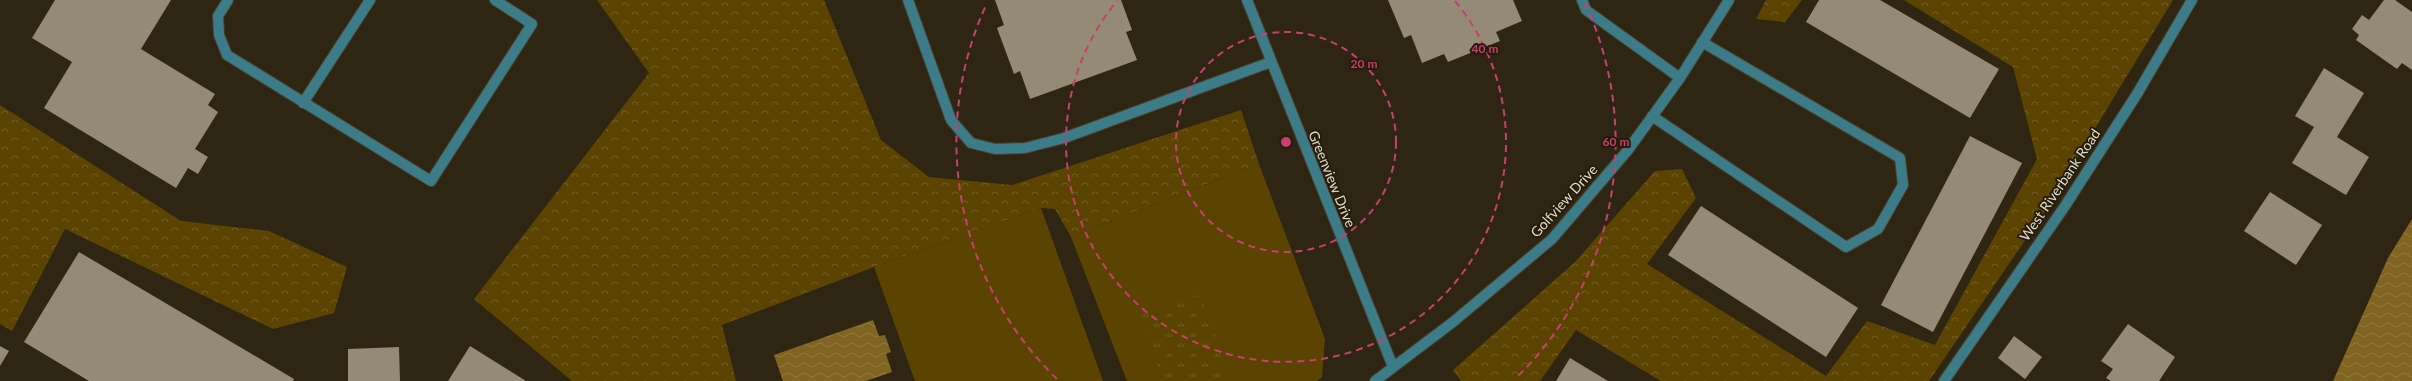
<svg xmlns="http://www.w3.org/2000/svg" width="2412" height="381" font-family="Lato,sans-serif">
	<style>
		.grass { fill: #5b4402 }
		.forest { fill: url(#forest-crowns) }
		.park { fill: url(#park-tufts) }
		.water { fill: url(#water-waves) }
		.building { fill: #958a74 }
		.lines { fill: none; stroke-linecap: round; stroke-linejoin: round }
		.minor-casing { stroke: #4a4330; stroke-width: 12 }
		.minor { stroke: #3c7b88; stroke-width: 10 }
		.ring { fill: none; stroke: #c83f72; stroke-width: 2; stroke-dasharray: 7 5 }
		.labels { text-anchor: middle; stroke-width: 4; stroke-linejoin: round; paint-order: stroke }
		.street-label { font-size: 14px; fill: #e0dbcf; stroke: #251c09 }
		.centre { fill: #c83f72; stroke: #251c09; stroke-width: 2 }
		.ring-label { font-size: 12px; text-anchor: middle; font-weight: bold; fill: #c83f72; stroke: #251c09; stroke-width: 4; stroke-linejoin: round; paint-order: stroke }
	</style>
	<defs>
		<pattern id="forest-crowns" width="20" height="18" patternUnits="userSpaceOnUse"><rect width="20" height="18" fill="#5b4402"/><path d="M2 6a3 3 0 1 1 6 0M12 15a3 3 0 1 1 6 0" fill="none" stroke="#725e26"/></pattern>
		<pattern id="park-tufts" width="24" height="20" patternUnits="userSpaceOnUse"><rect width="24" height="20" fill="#5b4402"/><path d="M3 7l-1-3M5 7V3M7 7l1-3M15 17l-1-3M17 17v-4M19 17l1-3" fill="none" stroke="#725e26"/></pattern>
		<pattern id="water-waves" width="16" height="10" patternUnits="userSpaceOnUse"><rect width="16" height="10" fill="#7f6422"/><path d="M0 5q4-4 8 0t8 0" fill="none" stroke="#917a41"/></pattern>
	</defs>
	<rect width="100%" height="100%" fill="#2e2612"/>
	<path class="grass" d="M1259,164L1325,339L1322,377L1317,381H1127L1071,237Z
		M1041,208L1103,381H915L874,267Z"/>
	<path class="forest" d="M597,0H824L881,140L929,177L1012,185L1241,110L1259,164L1071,237L1055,209L1041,208L874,267L722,325L736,381H572L474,299L649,73Z
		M1766,0H1802L1785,22L1756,19Z
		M1904,0H2173L2045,211L1929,381H1661L1576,330L1540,381H1461L1453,370L1575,262L1655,171L1682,169L1696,198L1647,264L1826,376L1867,321L1935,345L2037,159L2013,67Z
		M0,105L181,221L269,231L347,267L334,313L273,329L65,229L12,331L0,324Z"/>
	<path class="park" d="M1200,294L1229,374L1228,381H1163L1141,315Z"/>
	<path class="water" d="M2412,219V381H2333L2388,258Z
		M873,320L879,336L885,335L891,352L886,354L892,372L866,381H783L774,355Z"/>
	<path class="building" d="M55,0H171L141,49L215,94L208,105L218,112L195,149L208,157L198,174L188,168L176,188L44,108L72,62L32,38Z
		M995,0H1121L1132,30L1126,32L1137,60L1030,99L1020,71L1014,74L997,28L1004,25Z
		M1388,0H1513L1522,21L1496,32L1500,41L1448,62L1444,54L1422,63L1411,35L1404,38Z
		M1819,0H1880L1999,69L1970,118L1806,22Z
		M2384,0H2395L2412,12V70L2402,63L2397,69L2356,40L2359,35L2352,29L2362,15L2369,20Z
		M2324,68L2364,93L2337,137L2369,157L2346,195L2292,163L2314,127L2295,116Z
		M1970,136L2022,163L1933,332L1881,305Z
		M2270,192L2322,225L2296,265L2244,231Z
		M1701,206L1858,308L1826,357L1668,255Z
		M79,252L294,379L293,381H89L24,342Z
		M2128,324L2175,357L2159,381H2111L2106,378L2113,369L2101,361Z
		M2014,336L2042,357L2025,379L1998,358Z
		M0,346L9,351L0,366Z
		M470,346L526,381H448Z
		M399,347L400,381H348V349Z
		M1570,358L1608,381H1556Z"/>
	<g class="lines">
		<g class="minor-casing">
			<path id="minor" d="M228,0L218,16L219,35L227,55L431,181L532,24L495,0
				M908,0L951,120L971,143L995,149L1025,148L1064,138L1271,62
				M1247,0L1393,367
				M1582,0L1586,10L1680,78
				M303,103L370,0
				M1652,116L1846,247L1878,229L1903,185L1900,158L1702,42
				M1375,381L1453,322L1552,239L1628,150L1680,78L1729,0
				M1944,381L2065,206L2137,94L2192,0"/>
		</g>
		<use href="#minor" class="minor"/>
	</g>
	<g class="ring">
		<circle cx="1286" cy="142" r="110"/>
		<path d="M1455 1A220 220 0 1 1 1117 1"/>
		<path d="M1057 379A330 330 0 0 1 987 3M1585 3A330 330 0 0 1 1515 379"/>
	</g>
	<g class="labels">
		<g class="street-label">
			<text transform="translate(1332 179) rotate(68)" y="5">Greenview Drive</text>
			<text transform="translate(2060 185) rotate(-56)" y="5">West Riverbank Road</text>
			<text transform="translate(1564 201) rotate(-48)" y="5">Golfview Drive</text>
		</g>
	</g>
	<circle cx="1286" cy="142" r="6" class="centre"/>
	<g class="ring-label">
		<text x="1485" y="53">40 m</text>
		<text x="1364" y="68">20 m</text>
		<text x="1616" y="146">60 m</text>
	</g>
</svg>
